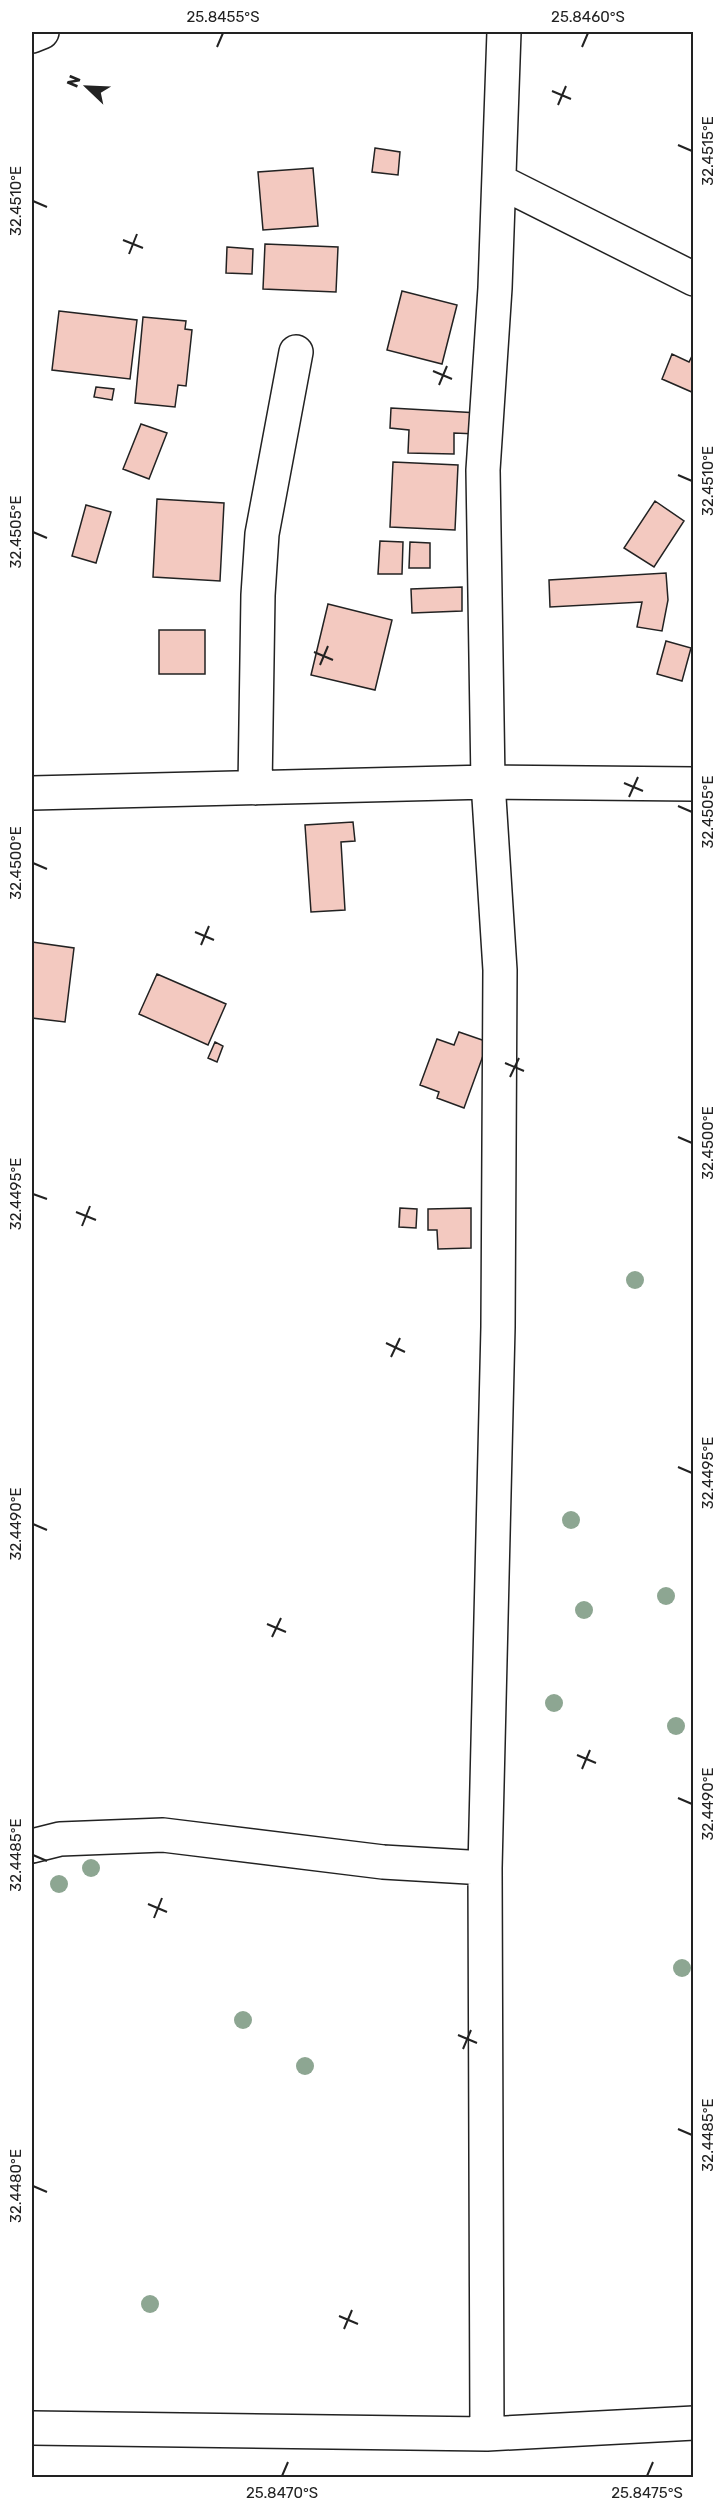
<svg xmlns="http://www.w3.org/2000/svg" width="725" height="2509" font-family="Rubik,sans-serif">
	<style>
		.building { fill: #f3c9c0; stroke: #222; stroke-width: 1.5 }
		.lines { fill: none; stroke-linecap: round; stroke-linejoin: round }
		.minor-casing { stroke: #222; stroke-width: 36 }
		.minor { stroke: #fff; stroke-width: 33 }
		.tree { fill: #8da692 }
		.ticks { fill: none; stroke: #222; stroke-width: 2 }
		.neatline { fill: none; stroke: #222; stroke-width: 2 }
		.ticks-label { font-size: 15px; text-anchor: middle; fill: #222 }
	</style>
	<rect width="100%" height="100%" fill="#fff"/>
	<path class="building" d="M375,148L400,152L398,175L372,172Z
		M313,168L318,226L263,230L258,172Z
		M265,244L338,247L336,292L263,289Z
		M227,247L253,249L252,274L226,273Z
		M402,291L457,305L442,364L387,350Z
		M59,311L137,320L130,379L52,370Z
		M143,317L186,321L185,329L192,330L186,386L178,385L175,407L135,403Z
		M694,352V393L662,379L672,354L689,362Z
		M96,387L114,389L112,400L94,397Z
		M391,408L479,413L477,434L454,433V454L408,453L409,430L390,428Z
		M141,424L167,433L149,479L123,469Z
		M393,462L458,465L455,530L390,527Z
		M157,499L224,503L220,581L153,577Z
		M655,501L684,521L654,567L624,548Z
		M86,505L111,512L96,563L72,556Z
		M380,541L403,542L402,574H378Z
		M410,542L430,543V568H409Z
		M666,573L668,600L662,631L637,627L642,602L550,607L549,580Z
		M462,587V611L412,613L411,589Z
		M328,604L392,620L375,690L311,675Z
		M159,630H205V674H159Z
		M666,641L691,648L682,681L657,674Z
		M353,822L355,841L341,842L345,910L311,912L305,825Z
		M32,942L74,948L65,1022L32,1018Z
		M157,974L226,1004L208,1045L139,1014Z
		M459,1032L488,1042L464,1108L437,1098L439,1092L420,1085L437,1039L454,1045Z
		M215,1042L223,1046L217,1062L208,1058Z
		M400,1208L417,1209L416,1228L399,1227Z
		M471,1208V1248L438,1249L437,1230H428V1209Z"/>
	<g class="lines">
		<g class="minor-casing">
			<path id="minor" d="M32,36L42,32
				M499,181L694,279
				M255,788L258,595L262,534L296,352
				M32,793L488,782L694,784
				M32,1846L60,1839L163,1835L383,1862L485,1868
				M32,2428L487,2434L694,2423
				M487,2434L485,1868L498,1327L500,970L488,782L483,470L495,288L504,32"/>
		</g>
		<use href="#minor" class="minor"/>
	</g>
	<g class="tree">
		<circle cx="635" cy="1280" r="9"/>
		<circle cx="571" cy="1520" r="9"/>
		<circle cx="666" cy="1596" r="9"/>
		<circle cx="584" cy="1610" r="9"/>
		<circle cx="554" cy="1703" r="9"/>
		<circle cx="676" cy="1726" r="9"/>
		<circle cx="91" cy="1868" r="9"/>
		<circle cx="59" cy="1884" r="9"/>
		<circle cx="682" cy="1968" r="9"/>
		<circle cx="243" cy="2020" r="9"/>
		<circle cx="305" cy="2066" r="9"/>
		<circle cx="150" cy="2304" r="9"/>
	</g>
	<path class="ticks" d="M217,47L223,33M582,47L588,33M552,91L571,99M558,105L566,86M678,145L692,151M33,201L47,207M123,240L143,248M129,254L137,234M433,371L452,379M439,385L447,366M678,475L692,481M33,532L47,538M314,652L333,660M320,665L328,646M624,783L643,791M629,797L638,777M678,806L692,812M33,863L47,869M195,932L214,940M201,945L209,926M505,1063L524,1071M510,1077L519,1058M678,1137L692,1143M33,1194L47,1199M76,1212L96,1220M82,1226L90,1206M386,1343L405,1352M391,1357L400,1338M678,1467L692,1473M33,1524L47,1530M267,1624L286,1632M272,1637L281,1618M577,1755L596,1763M582,1769L590,1750M678,1798L692,1804M33,1855L47,1861M148,1904L167,1912M154,1918L162,1898M458,2035L477,2043M463,2049L471,2030M678,2129L692,2135M33,2186L47,2192M339,2316L358,2324M344,2329L352,2310M282,2476L288,2462M647,2476L653,2462"/>
	<rect width="725" height="2509" fill="none" stroke="#ffffff" stroke-width="66"/>
	<g transform="translate(87 87) rotate(293)" stroke="#ffffff" stroke-width="4.5" paint-order="stroke">
	<path d="M0-4.5L10 22L0 15L-10 22Z" fill="#222222"/>
	<text y="-9" font-size="16" font-weight="bold" text-anchor="middle" fill="#222222">N</text>
	</g>
	<rect x="33" y="33" width="659" height="2443" class="neatline"/>
	<g class="ticks-label">
		<text x="223" y="22">25.8455°S</text>
		<text x="588" y="22">25.8460°S</text>
		<text transform="translate(708 151) rotate(-90)" y="5">32.4515°E</text>
		<text transform="translate(16 201) rotate(-90)" y="5">32.4510°E</text>
		<text transform="translate(708 481) rotate(-90)" y="5">32.4510°E</text>
		<text transform="translate(16 532) rotate(-90)" y="5">32.4505°E</text>
		<text transform="translate(708 812) rotate(-90)" y="5">32.4505°E</text>
		<text transform="translate(16 863) rotate(-90)" y="5">32.4500°E</text>
		<text transform="translate(708 1143) rotate(-90)" y="5">32.4500°E</text>
		<text transform="translate(16 1194) rotate(-90)" y="5">32.4495°E</text>
		<text transform="translate(708 1473) rotate(-90)" y="5">32.4495°E</text>
		<text transform="translate(16 1524) rotate(-90)" y="5">32.4490°E</text>
		<text transform="translate(708 1804) rotate(-90)" y="5">32.4490°E</text>
		<text transform="translate(16 1855) rotate(-90)" y="5">32.4485°E</text>
		<text transform="translate(708 2135) rotate(-90)" y="5">32.4485°E</text>
		<text transform="translate(16 2186) rotate(-90)" y="5">32.4480°E</text>
		<text x="282" y="2498">25.8470°S</text>
		<text x="647" y="2498">25.8475°S</text>
	</g>
</svg>
